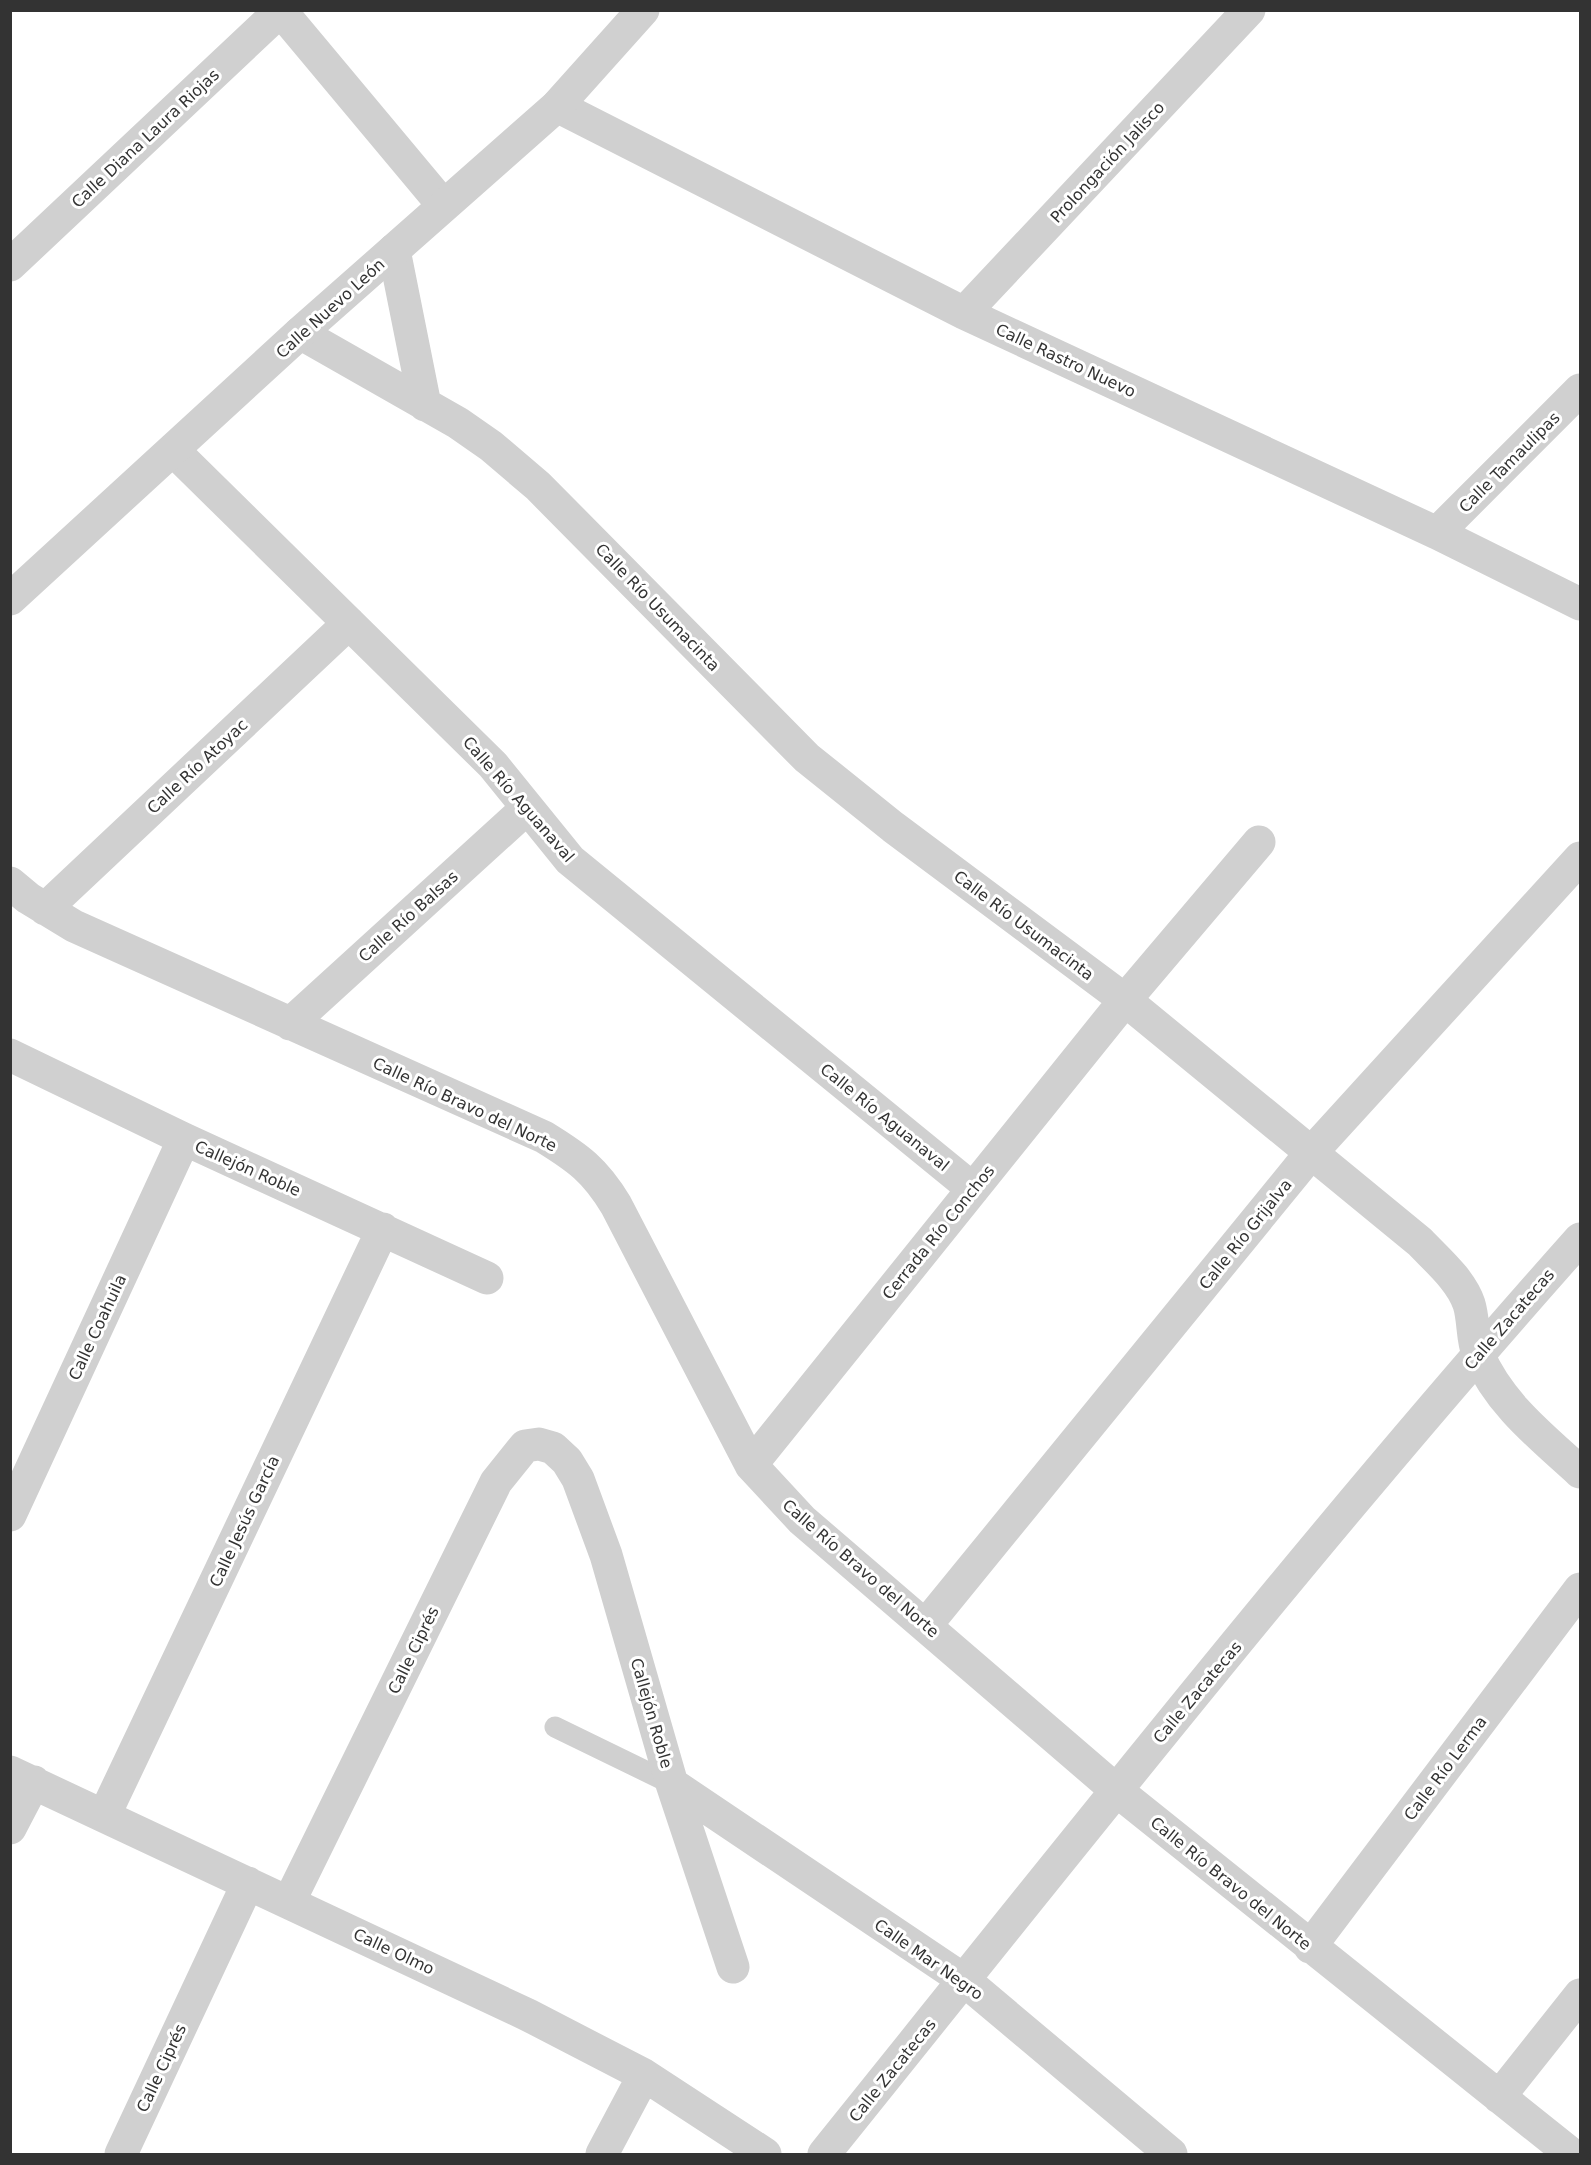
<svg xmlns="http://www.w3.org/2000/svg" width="1591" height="2165" font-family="'DejaVu Sans',sans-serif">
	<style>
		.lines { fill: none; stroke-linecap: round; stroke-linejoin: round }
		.service { stroke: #d0d0d0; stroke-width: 21 }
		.minor { stroke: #d0d0d0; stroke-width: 33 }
		.tertiary { stroke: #d0d0d0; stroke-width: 33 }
		.labels { text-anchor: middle; stroke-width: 6; stroke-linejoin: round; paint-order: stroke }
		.street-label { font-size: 16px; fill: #333; stroke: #fff }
	</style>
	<rect width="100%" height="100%" fill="#fff"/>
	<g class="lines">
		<path class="service" d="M555,1727L672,1784"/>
		<path class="minor" d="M280,10L443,205
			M557,106L964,313L1437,533L1580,604
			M394,250L425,405
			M10,265L280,11
			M964,313L1249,10
			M300,333L458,423L491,446L538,486L807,758L893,827L1125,1000L1420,1242C1437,1260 1461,1280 1469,1304C1474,1320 1472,1339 1478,1354C1499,1404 1542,1437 1580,1472
			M173,450L493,765L570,860L973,1189
			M1437,533L1580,390
			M10,883L28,898L74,926L544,1137C578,1158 595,1170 616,1205L751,1465L802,1520L1116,1790L1571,2154
			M45,909L349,623
			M290,1024L527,808
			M10,1055L184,1139L487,1278
			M751,1465L1125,1000L1259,842
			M10,1515L184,1139
			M926,1625L1311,1153L1580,858
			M10,1772L528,2015L644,2075L765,2154
			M672,1784L964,1980L1171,2154
			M105,1814L383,1229
			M10,1828L34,1782
			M289,1902L496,1482L525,1446L539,1444L553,1448L567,1461L578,1479L606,1555L672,1784L733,1967
			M1310,1947L1580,1589
			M1499,2097L1580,1995
			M121,2154L248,1883
			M602,2154L644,2075
			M824,2154C1072,1846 1317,1534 1580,1239"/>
		<path class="tertiary" d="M10,599L300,333L557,106L643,10"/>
	</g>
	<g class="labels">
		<g class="street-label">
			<text transform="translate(145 138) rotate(-43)" y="6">Calle Diana Laura Riojas</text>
			<text transform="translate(1107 162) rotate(-47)" y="6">Prolongación Jalisco</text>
			<text transform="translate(330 308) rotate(-42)" y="6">Calle Nuevo León</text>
			<text transform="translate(1066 360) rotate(25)" y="6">Calle Rastro Nuevo</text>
			<text transform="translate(1509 462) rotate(-45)" y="6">Calle Tamaulipas</text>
			<text transform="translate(658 607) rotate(46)" y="6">Calle Río Usumacinta</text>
			<text transform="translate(197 766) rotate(-43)" y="6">Calle Río Atoyac</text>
			<text transform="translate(519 799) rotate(49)" y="6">Calle Río Aguanaval</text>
			<text transform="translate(408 916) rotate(-42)" y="6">Calle Río Balsas</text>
			<text transform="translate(1024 925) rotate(37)" y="6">Calle Río Usumacinta</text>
			<text transform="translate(465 1104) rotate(25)" y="6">Calle Río Bravo del Norte</text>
			<text transform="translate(885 1117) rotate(39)" y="6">Calle Río Aguanaval</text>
			<text transform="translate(248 1168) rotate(24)" y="6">Callejón Roble</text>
			<text transform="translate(938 1232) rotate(-51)" y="6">Cerrada Río Conchos</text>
			<text transform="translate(1245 1234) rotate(-51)" y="6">Calle Río Grijalva</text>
			<text transform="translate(1509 1319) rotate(-49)" y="6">Calle Zacatecas</text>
			<text transform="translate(97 1327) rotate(-65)" y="6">Calle Coahuila</text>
			<text transform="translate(244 1521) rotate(-65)" y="6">Calle Jesús García</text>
			<text transform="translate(861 1568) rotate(41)" y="6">Calle Río Bravo del Norte</text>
			<text transform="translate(413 1650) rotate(-64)" y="6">Calle Ciprés</text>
			<text transform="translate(1197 1692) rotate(-50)" y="6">Calle Zacatecas</text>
			<text transform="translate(652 1713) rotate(74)" y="6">Callejón Roble</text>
			<text transform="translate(1445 1768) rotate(-53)" y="6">Calle Río Lerma</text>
			<text transform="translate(1231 1883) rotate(39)" y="6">Calle Río Bravo del Norte</text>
			<text transform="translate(394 1951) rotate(25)" y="6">Calle Olmo</text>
			<text transform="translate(929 1959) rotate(35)" y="6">Calle Mar Negro</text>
			<text transform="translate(161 2068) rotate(-65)" y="6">Calle Ciprés</text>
			<text transform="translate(892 2070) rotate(-51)" y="6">Calle Zacatecas</text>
		</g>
	</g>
	<rect width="1591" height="2165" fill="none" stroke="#333333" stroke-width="24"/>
</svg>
